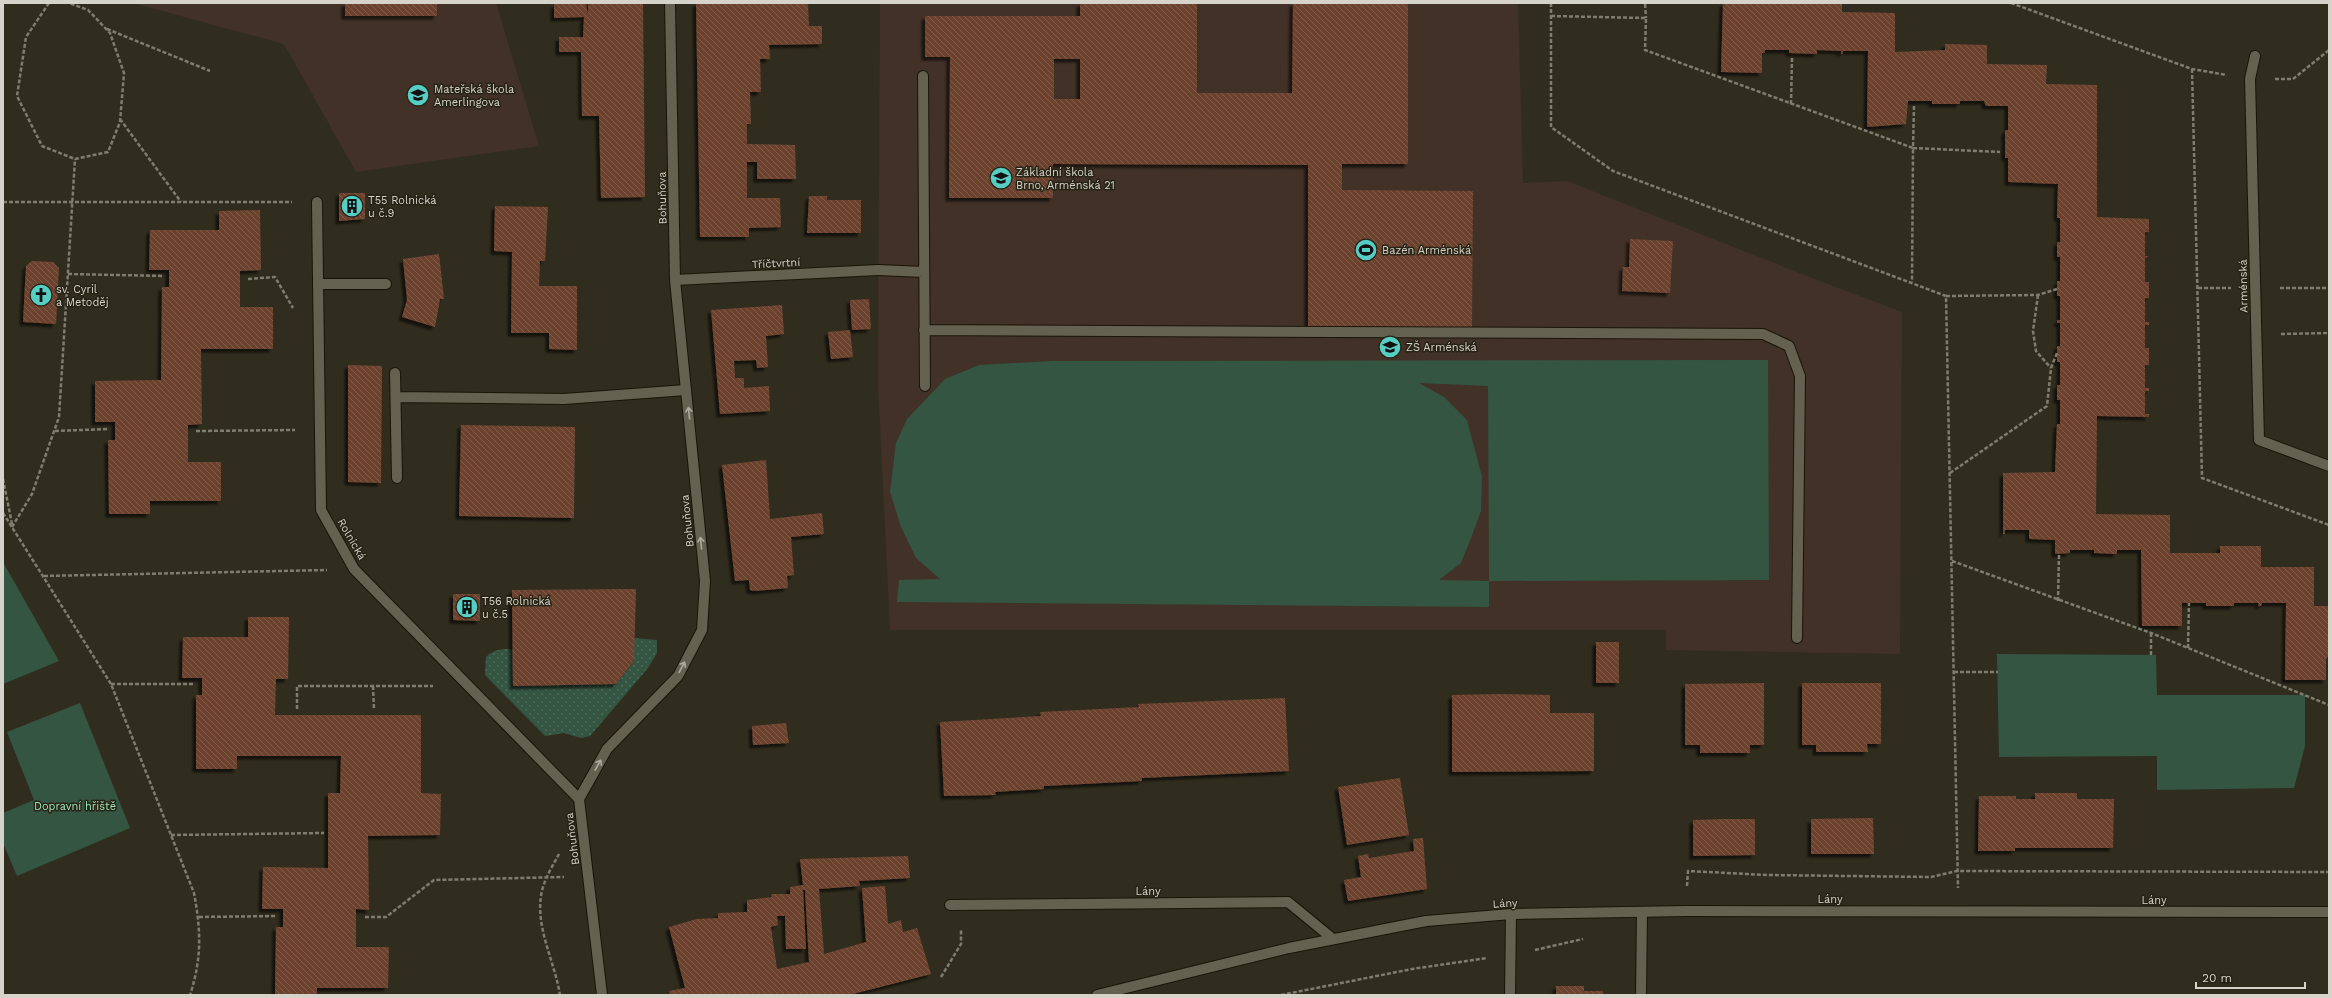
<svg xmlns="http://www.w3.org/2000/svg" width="2332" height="998" font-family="'Work Sans',sans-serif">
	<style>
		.education { fill: #413126 }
		.grass { fill: url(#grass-dots) }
		.park { fill: #345542; fill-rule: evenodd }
		.building { fill: url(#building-back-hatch); fill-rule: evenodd; filter: url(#shadow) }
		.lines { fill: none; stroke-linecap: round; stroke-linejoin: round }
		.service-casing { stroke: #191507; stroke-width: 12 }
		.minor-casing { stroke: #191507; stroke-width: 12 }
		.tertiary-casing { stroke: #191507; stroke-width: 12 }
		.path { stroke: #7f7c70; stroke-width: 2.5; stroke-dasharray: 4 2; stroke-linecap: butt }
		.service { stroke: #656150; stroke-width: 10 }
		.minor { stroke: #656150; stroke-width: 10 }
		.tertiary { stroke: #656150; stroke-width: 10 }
		.oneway { stroke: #aeac9f }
		.labels { text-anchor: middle; stroke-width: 3; stroke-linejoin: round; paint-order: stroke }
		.poi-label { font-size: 11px; fill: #d6d4ca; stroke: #272315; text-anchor: start }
		.street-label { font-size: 11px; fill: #d6d4ca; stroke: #272315 }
		.park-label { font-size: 11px; fill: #9be5b9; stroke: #272315 }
	</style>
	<defs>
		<pattern id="grass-dots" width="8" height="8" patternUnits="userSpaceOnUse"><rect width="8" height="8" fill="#345542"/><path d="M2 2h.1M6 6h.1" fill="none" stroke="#516d5c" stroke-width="1.8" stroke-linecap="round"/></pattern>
		<pattern id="building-back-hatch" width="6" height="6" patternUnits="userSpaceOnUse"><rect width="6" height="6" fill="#6c422f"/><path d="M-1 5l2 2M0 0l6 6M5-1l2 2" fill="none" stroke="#805c4c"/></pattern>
		<filter id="shadow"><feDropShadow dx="-3.5" dy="3.5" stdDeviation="1" flood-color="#0009"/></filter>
	</defs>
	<rect width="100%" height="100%" fill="#312d1e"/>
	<path class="education" d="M133,3H496L539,146L356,172L284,44Z
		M880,3H1518L1523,183L1567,181L1817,280L1902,312L1900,654L1666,650V630H890L878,382Z"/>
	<path class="grass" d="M634,638L657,640V653L648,668L590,736L581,738L564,733L545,736L485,675L486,657C494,649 502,649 513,649V686L616,684L634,661Z"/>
	<path class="park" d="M1768,360L1769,580L1489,581V607L897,602L899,580L940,579L916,558L901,527L890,492L896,443L907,419L945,379L979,365L1052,361ZM1419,383L1488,386L1489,581L1439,580L1461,563L1471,538L1481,511L1482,477L1467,420L1444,397Z
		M3,562L59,661L3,684Z
		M1997,654L2156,655L2157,695H2305V746L2294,788L2157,790V756L1999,757Z
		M80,703L130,828L17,876L3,843V813L34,800L7,732Z"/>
	<path class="building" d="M345,3H437V16H345Z
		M586,3L588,15V3H643L645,197L601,198L599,116H582L581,52H559V37H583L584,17L554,18V4Z
		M696,3H808L809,26H822V44L769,45L770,59H760L761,92H750L751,124H747V144L795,145L796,179H757V162H747V198H780L781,227L749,228V237H700Z
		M1080,3H1197V93H1292L1293,3H1408V164H1342V190L1473,191L1472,330H1308V165L1053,164V198H949L950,57H925V16H1080ZM1054,59H1080V99H1054Z
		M1723,3H1842V12L1895,13V52L1945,50V44L1987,45V64L2047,65L2046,84L2097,85V217L2149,219V232H2145V256H2149L2145,258V282H2149V298H2145V322H2149V325H2145V348H2149V365H2145V388H2149V391H2145V414H2149V417L2097,416L2096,514L2170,515V553H2220V546H2261V567H2314V606H2329V655L2326,659V680H2285L2286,603H2262L2261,606H2258L2259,603H2234V606H2206V603H2182V626H2142L2141,550H2117V554L2094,553V550H2070V553L2055,554V540L2029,539V530H2005V534H2003V473L2055,472L2057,424H2060V400H2057V385H2060V362H2057V346H2060V323H2057V320H2060V296H2057V281H2060V257H2057V242H2060V218H2057L2058,184L2008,182V158H2005V130H2008V106H1986L1984,101H1960V104H1932V101H1908L1906,124L1867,127L1868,51H1843V54H1841V51L1817,50V54L1789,53V50H1765V53H1762V73L1721,72Z
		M339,193H365V219L339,221Z
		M809,196H827V200H861V233H807Z
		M495,206L548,207L545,261H540L539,286H577V350L549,349V333H511L512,252L494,251Z
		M260,210L261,270L240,271V307H273V349H201L202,424L188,425V462H221V501H150V514H109L108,440H115V422H95V381L161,380L162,287H169V270H149L150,230H219V211Z
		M1630,239L1673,241L1670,293L1622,291L1623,267H1629Z
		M439,254L444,299H440L435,327L402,317L407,300L403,259Z
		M32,261L53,262L59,268L56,324L23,322L26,266Z
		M869,299L871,329L852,330L850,300Z
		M782,305L784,334L766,336L768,367L757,368L756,360L734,361L735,378H744V388L769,386L770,411L720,414L711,310Z
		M850,330L853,357L831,359L828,332Z
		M348,365L382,366L381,483L348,482Z
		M461,425L575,427L574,518L459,516Z
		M766,460L770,519L822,513L824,534L791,537L794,575L787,576L788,588L755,591L750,590L749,580L735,581L722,465Z
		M636,589L634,661L616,684L513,686L512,590Z
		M453,594H480V621L453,620Z
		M248,617H289L288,679H276L275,715H421V793L441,794L440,835L368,836L369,910L356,909V947H389L388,988H317V995H275L276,927H283V909H262L263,867L328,868V793H340L341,756H237V769H196V695H202V678H182L183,637H248Z
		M1596,642H1619V683H1596Z
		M1764,683V745H1750V753H1700V745H1685V684Z
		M1802,683H1881V744H1867L1868,752H1816V745H1802Z
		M1501,694L1550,695V713H1594V771L1452,772V695Z
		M1285,698L1289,771L1142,778V781L1044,786V789L995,792L996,795L944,796L940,722L1041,716L1040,712L1139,707L1138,704Z
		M786,723L789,743L753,745L752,726Z
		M1400,778L1409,835L1347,845L1338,787Z
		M2035,793H2077V799H2114L2113,848H2015V851H1978L1979,796H2016V799H2035Z
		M1873,818L1874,854H1811V819Z
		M1725,819H1755V855L1693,856V820Z
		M1423,838L1427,889L1348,901L1344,880L1361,877L1358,856L1368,854L1369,858L1414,851L1413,839Z
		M908,856L910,878L859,881L860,886L819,889L824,954L866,942L862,888L885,886L888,924L901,920L903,932L917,928L931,974L849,995H670L669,991L685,988L669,927L697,919L718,918V913L747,912V900L772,897L771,894H790V887L803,885L800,859ZM803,890H805L809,962L777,969L771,927L778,925L777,916H785L786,949H806Z
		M1556,986H1584V991H1603V995H1556Z"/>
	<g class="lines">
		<g class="service-casing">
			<path id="service" d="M923,76L925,386
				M878,270L924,272
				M318,284H386
				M924,330L1763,334L1789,346L1800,376L1797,638
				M395,373L397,478
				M396,397L564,399L686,390
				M1510,995L1511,914
				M1641,995L1642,912"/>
		</g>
		<g class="minor-casing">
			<path id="minor" d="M2255,56L2250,79L2259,440L2329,466
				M317,202L321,510L354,569L579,799
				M675,280L878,270
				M950,905L1288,902L1333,939
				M602,995L579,799L607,749L678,676L702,630L705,581L675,280L670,3"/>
		</g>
		<g class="tertiary-casing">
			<path id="tertiary" d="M1097,995L1289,948L1426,921L1511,914L1687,911L2329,912"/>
		</g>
		<path class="path" d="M49,3L26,37L17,96L42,146L75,159L108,152L120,122L124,73L110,33L88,10L69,3
			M1551,3V127L1613,171L1946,296L1958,888
			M2011,3L2192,69L2227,75
			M1645,4L1646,18
			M1551,16L1646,18L1645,50L1913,148L1912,282
			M107,29L210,71
			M2192,69L2202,478L2329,525
			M2275,79H2293L2329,50
			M1791,104L1792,58
			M1914,106L1913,148L2000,152
			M120,119L181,202
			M3,202H292
			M68,274L164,276
			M248,279L275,277L293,308
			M2198,288H2231
			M2280,288H2329
			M2038,295L2033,331L2036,351L2051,368
			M1946,296L2038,295L2057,289
			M2281,334L2329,333
			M55,431L108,429
			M196,431L295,430
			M1950,473L2047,406L2051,368L2057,353
			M3,479L12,524
			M3,513L111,684L194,893C201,931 202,958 190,995
			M12,527L32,494L59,417L75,159
			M1952,561L2151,633L2329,705
			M44,576L327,570
			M2058,601L2059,554
			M2151,633V655
			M2188,648L2189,603
			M1954,672H1998
			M111,684H195
			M373,686L374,709
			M297,709V686H433
			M171,835L324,833
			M559,854C552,867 543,881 541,896C536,929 555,963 560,995
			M1687,886L1688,871L1767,875L1931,877L1957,871L2329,872
			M199,917L276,916
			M365,917H386L434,880L564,877
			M1535,950L1583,939
			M941,977L961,944V929
			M1281,995L1412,969L1487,958"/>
		<use href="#service" class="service"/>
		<use href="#minor" class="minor"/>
		<use href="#tertiary" class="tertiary"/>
	</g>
	<defs><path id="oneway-shaft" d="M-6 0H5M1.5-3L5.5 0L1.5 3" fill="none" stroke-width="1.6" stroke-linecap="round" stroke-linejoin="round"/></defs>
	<g class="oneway">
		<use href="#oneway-shaft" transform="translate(689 413) rotate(-96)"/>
		<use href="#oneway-shaft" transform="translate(701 543) rotate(-96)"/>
		<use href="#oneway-shaft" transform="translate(682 667) rotate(-62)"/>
		<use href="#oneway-shaft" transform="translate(598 765) rotate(-61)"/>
	</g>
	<defs>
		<g id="school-disc" transform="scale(1.15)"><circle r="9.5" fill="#56cec4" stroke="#272315"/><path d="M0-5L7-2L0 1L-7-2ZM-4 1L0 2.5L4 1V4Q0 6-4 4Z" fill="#111"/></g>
		<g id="building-disc" transform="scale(1.15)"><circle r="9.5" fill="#56cec4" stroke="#272315"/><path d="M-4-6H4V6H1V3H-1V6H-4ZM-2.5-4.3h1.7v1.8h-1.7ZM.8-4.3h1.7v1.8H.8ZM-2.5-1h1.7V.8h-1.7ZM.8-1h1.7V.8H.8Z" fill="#111"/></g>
		<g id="stadium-disc" transform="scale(1.15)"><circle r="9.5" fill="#56cec4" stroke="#272315"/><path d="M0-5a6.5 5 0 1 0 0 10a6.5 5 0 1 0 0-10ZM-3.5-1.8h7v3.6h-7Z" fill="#111"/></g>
		<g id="church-disc" transform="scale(1.15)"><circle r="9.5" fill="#56cec4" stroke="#272315"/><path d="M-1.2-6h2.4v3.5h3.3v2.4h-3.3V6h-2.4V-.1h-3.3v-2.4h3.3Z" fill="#111"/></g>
	</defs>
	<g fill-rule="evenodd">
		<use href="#school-disc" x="418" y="95"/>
		<use href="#school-disc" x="1001" y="178"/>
		<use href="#building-disc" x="352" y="206"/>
		<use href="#stadium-disc" x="1366" y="250"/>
		<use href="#church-disc" x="41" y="295"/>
		<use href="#school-disc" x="1390" y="347"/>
		<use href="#building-disc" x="467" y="607"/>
	</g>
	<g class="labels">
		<g class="poi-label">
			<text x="434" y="93">Mateřská škola<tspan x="434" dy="13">Amerlingova</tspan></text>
			<text x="1016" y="176">Základní škola<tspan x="1016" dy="13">Brno, Arménská 21</tspan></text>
			<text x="368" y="204">T55 Rolnická<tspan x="368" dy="13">u č.9</tspan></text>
			<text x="1382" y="254">Bazén Arménská</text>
			<text x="56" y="293">sv. Cyril<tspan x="56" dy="13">a Metoděj</tspan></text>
			<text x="1406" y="351">ZŠ Arménská</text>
			<text x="482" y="605">T56 Rolnická<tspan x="482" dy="13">u č.5</tspan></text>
		</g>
		<g class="street-label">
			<text transform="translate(662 198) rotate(-91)" y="4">Bohuňova</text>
			<text transform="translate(776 263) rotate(-3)" y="4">Tříčtvrtní</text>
			<text transform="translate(2243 286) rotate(-91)" y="4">Arménská</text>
			<text transform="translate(687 521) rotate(-96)" y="4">Bohuňova</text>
			<text transform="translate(352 539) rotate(60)" y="4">Rolnická</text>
			<text transform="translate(572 839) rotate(-97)" y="4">Bohuňova</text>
			<text x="1148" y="895">Lány</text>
			<text x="1830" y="903">Lány</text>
			<text x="2154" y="904">Lány</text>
			<text transform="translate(1505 903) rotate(-3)" y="4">Lány</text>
		</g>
		<g class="park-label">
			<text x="75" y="810">Dopravní hřiště</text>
		</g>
	</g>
	<rect width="2332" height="998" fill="none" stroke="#d6d4ca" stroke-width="8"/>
	<path d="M2196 982v6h109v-6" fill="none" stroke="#d6d4ca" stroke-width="2"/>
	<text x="2202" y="982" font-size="12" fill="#d6d4ca" stroke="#272315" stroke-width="3" paint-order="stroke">20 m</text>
</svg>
